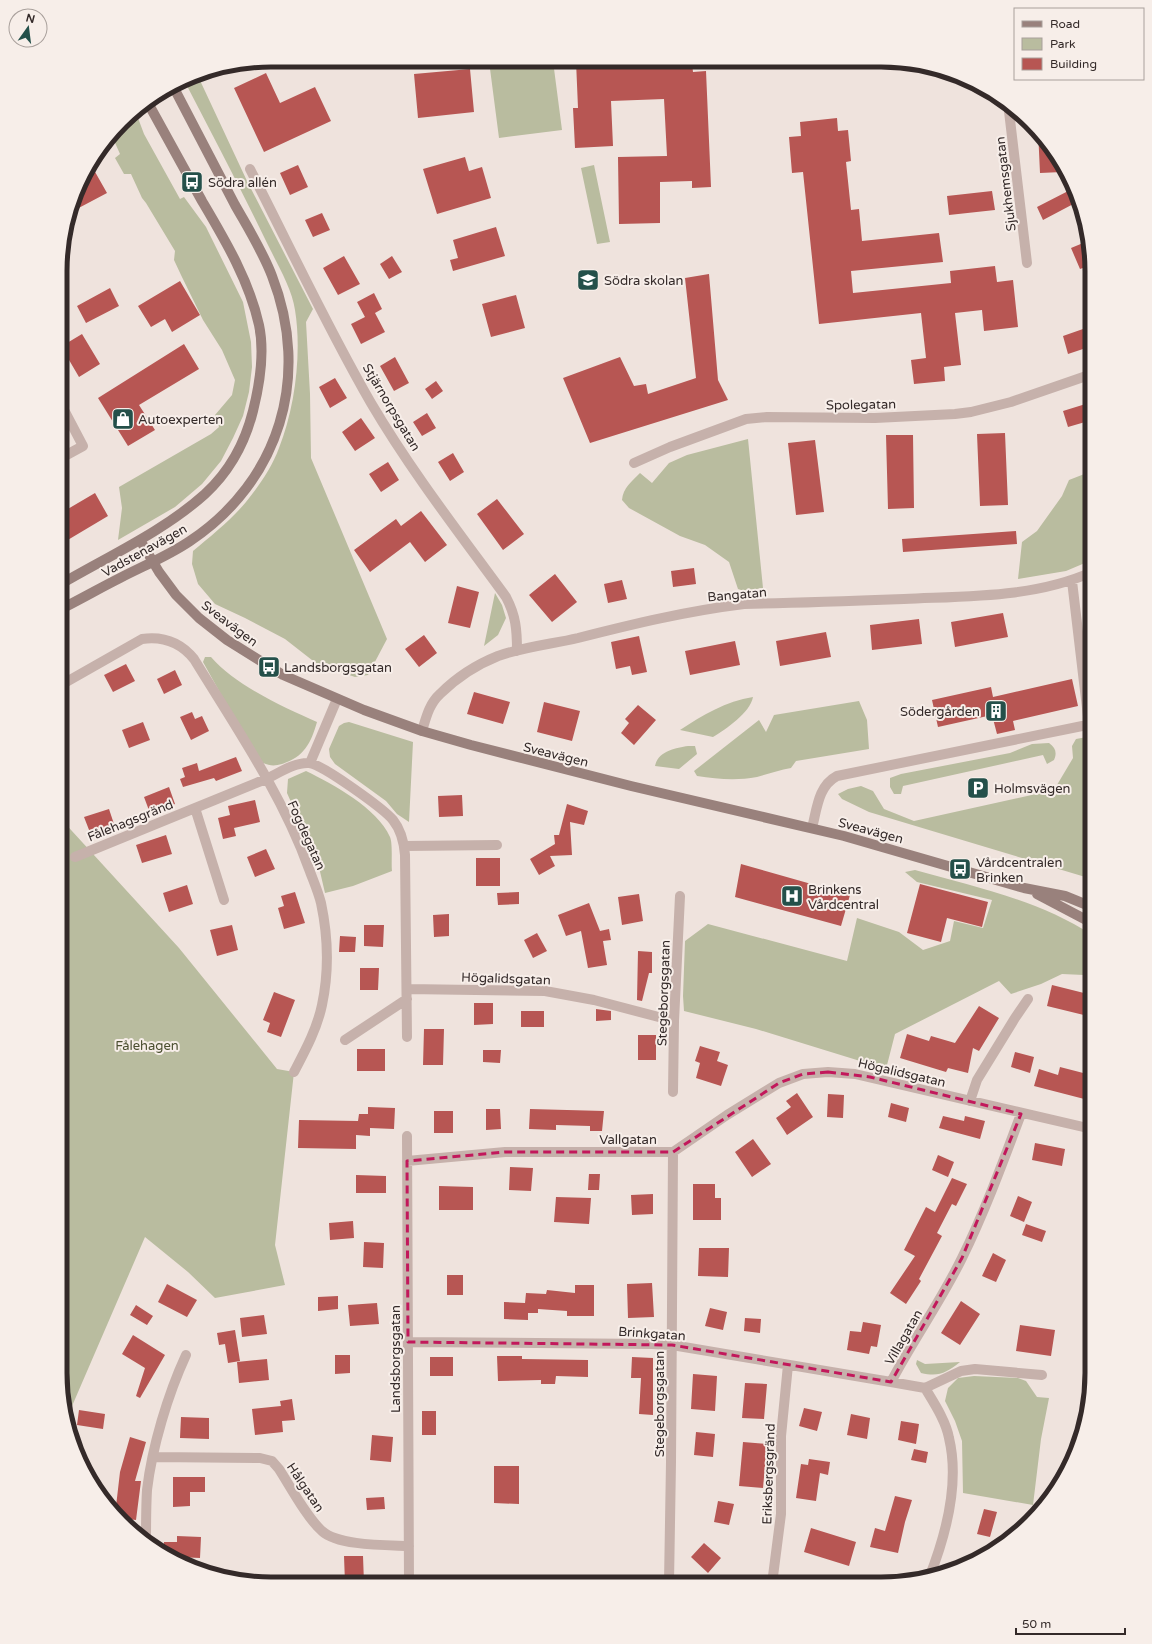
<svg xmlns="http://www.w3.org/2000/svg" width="1152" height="1644" font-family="'Varela Round',sans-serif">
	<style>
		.green { fill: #b9bc9f }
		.building { fill: #b75653 }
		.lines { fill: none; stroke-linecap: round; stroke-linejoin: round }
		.minor { stroke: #c6b1ab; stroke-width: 10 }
		.secondary { stroke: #99817c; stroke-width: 10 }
		.marked { fill: none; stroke: #c2185b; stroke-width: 3; stroke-dasharray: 8 5; stroke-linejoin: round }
		.labels { text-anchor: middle; stroke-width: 4; stroke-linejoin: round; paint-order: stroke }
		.poi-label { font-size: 13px; fill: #342a29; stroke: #f7eee9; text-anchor: start }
		.street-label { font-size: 13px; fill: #342a29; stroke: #f7eee9 }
		.park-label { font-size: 13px; fill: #4b4f30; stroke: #f7eee9 }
		.rim { fill: none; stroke: #342a29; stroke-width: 5 }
	</style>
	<rect width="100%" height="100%" fill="#efe3dd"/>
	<path class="green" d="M489,61H553L562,130L499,138Z
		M197,74L247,181L313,309L306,322L310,394L311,458L387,639L368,675L355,677L317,664L285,639L245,618L215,604L198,584L192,564L193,551C211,536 231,520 246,502C259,486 272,467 279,448C295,408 302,353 295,310C292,288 276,262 266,241C240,187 212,134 185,82Z
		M135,110L144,134L180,199L184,197L206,227L243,302L251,342L252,367L249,392L243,416L233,438L221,461L202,484L175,507L118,540L122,508L119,487L211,434L219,427L215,415L232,395L235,380L222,350L203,320L181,275L174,260L175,251L146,203L142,198L131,174H124L115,158L120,154L112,136L132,112Z
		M594,165L610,242L597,244L581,168Z
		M748,439L763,588L744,591L738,589L729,562L705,545L680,536L629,508L622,500C623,488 632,481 640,473L652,483L669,463L687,455Z
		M1092,471V560L1066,571L1018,579L1022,542L1037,531L1062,496L1069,480Z
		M495,593L502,605L506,618L498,635L484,646Z
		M205,657H211C235,685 283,707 317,722C311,743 304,757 282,764C275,766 270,766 263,763L223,698L203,662Z
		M753,697C750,713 726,729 713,737L680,730C703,715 726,701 753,697Z
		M859,701L867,720L869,749L796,761L791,768C779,770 768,774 757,777C736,781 717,779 697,776L694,771L759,720L766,732L774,715Z
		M349,722L413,742L409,822L397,814L386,801L335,764L330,757L329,749L339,726L344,723Z
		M1087,737L1092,787V879L869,812L842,799L838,794L848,789L861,786L873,791L884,809L914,821L1054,790L1073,758L1072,746L1076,739Z
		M1049,743C1056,748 1057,753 1054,760L1047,764L1043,755L903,786L901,794H894L890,787V778L901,774L1010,753L1032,744Z
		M688,746H695L697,754L679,769L655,766C658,751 676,748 688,746Z
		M306,771C333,784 377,808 390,837C393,844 391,863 392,871L353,886L325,893L318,863L287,793L288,779Z
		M61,819L179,948L277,1069L294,1072L275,1245L285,1285L215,1298L188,1272L145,1237L66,1420L64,1415L60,1373Z
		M915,870C975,887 1039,900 1092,935V981L1084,975L1062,974L1041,984L1011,994L999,981L895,1034L886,1069L756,1029L684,1011L683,996L685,941L708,924L847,961L857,918L899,932L923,950L950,941L954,921L983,928L992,900L917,882L905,872Z
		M917,1360L925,1364L960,1362C946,1373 939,1377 921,1373L916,1364Z
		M974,1376L1018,1378L1026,1381L1037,1397L1049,1398L1041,1439L1033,1505L963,1493L962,1441L955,1421L945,1401L948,1388L958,1378Z"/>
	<path class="building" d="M576,61H684V64H692L693,72L706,71L711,187L692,188V181L660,182V223L619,224L618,157L667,156L664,99L611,101L613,146L575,148L573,108H578Z
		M470,69L474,112L418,118L414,74Z
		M266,73L280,103L315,87L331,121L264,152L234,88Z
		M837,118L838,131L848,130L851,161L846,162L851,210L859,209L862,241L939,233L943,262L851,271L853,293L951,283L950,271L995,266L997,282L1013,280L1018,327L984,331L982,310L955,313L961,365L944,367L945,381L914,384L911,360L926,358L921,313L819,324L803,172L792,173L789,137L801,136L800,122Z
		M1038,130L1061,164L1062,172L1040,173Z
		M465,157L469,171L482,167L491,198L437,214L423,169Z
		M90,163L107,193L73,211L88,166Z
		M298,165L308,187L290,195L280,173Z
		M1074,188L1079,201L1043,220L1037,207Z
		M992,191L995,210L949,215L947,196Z
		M322,213L330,230L313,237L305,220Z
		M496,227L505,256L453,271L450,260L458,258L453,240Z
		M1088,241L1091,265L1080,269L1071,248Z
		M344,256L360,284L338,295L323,268Z
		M392,256L402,272L389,279L380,264Z
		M709,274L718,380L728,400L590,443L563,378L620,357L634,386L646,384L648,394L696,378L685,278Z
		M180,281L200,315L172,332L165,319L151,327L138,306Z
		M110,288L119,306L86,323L77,306Z
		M374,293L382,309L375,313L385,332L361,344L351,324L365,317L357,302Z
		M516,295L525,328L491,337L482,304Z
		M1083,329L1089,347L1068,354L1063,336Z
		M82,334L100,364L79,377L62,348V346Z
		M184,344L199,369L139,405L155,430L128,446L98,398Z
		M395,357L409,383L394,391L380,366Z
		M335,378L347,398L330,408L319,387Z
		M436,381L443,391L432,399L425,389Z
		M1092,402V420L1068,427L1063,411Z
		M427,413L436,428L422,436L413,422Z
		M361,418L375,438L355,451L342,432Z
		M1005,433L1008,505L980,506L977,434Z
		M886,435H913L914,508L888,509Z
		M815,440L824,512L796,515L788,443Z
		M453,453L464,472L450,481L438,462Z
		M388,462L399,480L381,492L369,474Z
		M95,493L108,516L61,544V513Z
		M497,499L524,534L503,550L477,514Z
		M421,511L447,545L425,562L410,542L370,572L354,550L396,519L401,526Z
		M1016,531L1017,544L903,552L902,539Z
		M694,568L696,584L673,587L671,571Z
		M555,574L577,602L552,622L529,595Z
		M622,580L627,599L608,603L604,584Z
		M457,586L479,592L470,628L448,623Z
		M1003,613L1008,637L955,647L951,622Z
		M919,619L922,644L872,650L870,625Z
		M826,632L831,657L780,666L776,641Z
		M424,635L437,653L419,667L405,649Z
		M639,636L647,672L632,675L630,666L616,669L611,642Z
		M735,641L740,665L690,675L685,651Z
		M126,664L135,681L113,692L104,675Z
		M175,670L182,685L164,694L157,679Z
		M1072,679L1078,706L1013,721L1015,730L997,734L992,715L938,727L932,700L991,687L993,697Z
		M474,692L510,702L503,724L467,714Z
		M544,702L580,711L572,741L537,732Z
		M638,705L656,720L634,745L621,733L629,723L625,719Z
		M192,712L195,719L202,716L209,731L191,740L180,717Z
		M143,722L150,740L129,748L122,730Z
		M236,757L242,771L216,781L214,778L183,787L180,779L185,777L182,768L197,763L199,771Z
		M169,787L175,804L150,813L144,797Z
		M462,795L463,816L439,817L438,796Z
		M255,800L260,822L234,828L236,836L223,839L218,818L230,815L228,806Z
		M567,804L588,811L584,825L570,822L572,855L550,856L555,866L539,875L530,859L555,844L554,835H559Z
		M109,809L115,827L91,835L84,817Z
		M166,835L172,854L142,863L136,845Z
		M266,849L275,869L255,877L247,857Z
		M476,858H500V886H476Z
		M741,864L850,895L841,926L735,897Z
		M920,884L988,902L982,927L947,918L941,942L907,933Z
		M187,885L193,904L169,912L163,893Z
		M295,892L305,923L284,929L278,908L284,906L281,896Z
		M519,892V904L498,905L497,893Z
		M639,894L643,921L622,925L618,897Z
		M589,903L600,931L609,929L611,940L603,941L607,965L588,968L581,931L566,936L558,915Z
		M449,914V936L434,937L433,915Z
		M232,925L238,950L217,956L210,930Z
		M364,925H384L383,947L364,946Z
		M537,933L547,951L533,958L524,940Z
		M340,936L356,937L355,952H339Z
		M638,951L652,952V973H649L642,1001L637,1000Z
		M360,968H379L378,990H360Z
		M1052,985L1092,995V1017L1047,1006Z
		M274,992L295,1000L281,1037L267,1032L270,1023L263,1020Z
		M474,1003H493V1024L474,1025Z
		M979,1006L999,1018L979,1051L973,1048L968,1073L948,1068L946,1072L900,1058L907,1034L929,1041L931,1036L955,1043Z
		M596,1009L611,1011V1020L596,1021Z
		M521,1011H544V1027H521Z
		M424,1029H444L443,1065H423Z
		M638,1035H656V1060H638Z
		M700,1046L720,1052L717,1061L728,1065L721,1086L696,1078L700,1063L695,1061Z
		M357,1049H385V1071H357Z
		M483,1050H501L500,1063L483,1062Z
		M1015,1052L1034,1057L1030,1073L1011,1067Z
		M1060,1067L1091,1075L1088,1085L1092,1086V1101L1034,1086L1039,1069L1058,1075Z
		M797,1093L813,1117L787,1135L776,1118L791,1107L786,1101Z
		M828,1094L844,1095L843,1118L827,1117Z
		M891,1103L909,1108L906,1122L888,1117Z
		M368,1107L395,1108L394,1129L370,1128V1136L356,1135V1149L298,1148L299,1120L358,1121L359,1114H368Z
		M486,1109H500L501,1129L486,1130Z
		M530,1109L604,1111L602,1131H590V1126L556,1125V1130L529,1129Z
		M434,1111H453V1133H434Z
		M943,1116L964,1121L965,1116L985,1121L980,1139L939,1128Z
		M753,1139L771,1164L752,1177L735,1152Z
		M1035,1143L1065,1149L1062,1166L1032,1160Z
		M938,1155L954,1162L948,1177L932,1170Z
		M510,1167L533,1168L531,1191L509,1190Z
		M589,1174H600L599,1190H588Z
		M356,1175L386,1176V1193H356Z
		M952,1178L967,1184L956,1206L952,1204L937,1233L942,1236L919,1279L921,1281L906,1304L890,1293L915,1256L904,1250L926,1207L935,1212Z
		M693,1184H715V1198H721V1220H693Z
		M439,1186L473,1187V1210H439Z
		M653,1194V1214L632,1215L631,1195Z
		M1018,1196L1032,1202L1024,1222L1010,1216Z
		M556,1197L591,1198L589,1224L554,1222Z
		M353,1221L354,1238L330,1240L329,1223Z
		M1026,1224L1046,1231L1042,1242L1022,1235Z
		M364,1242L384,1243L383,1268L363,1267Z
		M699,1248H729L728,1277L698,1276Z
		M993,1253L1006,1260L996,1282L982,1276Z
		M447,1275H463V1295H447Z
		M652,1283L654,1317L628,1318L627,1284Z
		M167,1284L197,1300L187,1317L158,1302Z
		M575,1285H594V1316H567V1311L538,1309V1313H528V1320L504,1319V1302L525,1303L526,1293L546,1294L547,1290L575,1293Z
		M338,1296V1309L318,1311V1297Z
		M961,1301L980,1314L960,1345L941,1333Z
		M377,1303L379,1324L350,1326L348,1305Z
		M136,1305L153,1316L147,1325L130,1315Z
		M710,1308L727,1312L723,1330L705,1326Z
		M264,1315L267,1334L242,1337L240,1318Z
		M745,1318L761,1319L760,1333L744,1331Z
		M863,1322L881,1325L877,1347L871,1346L869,1354L847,1350L850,1331L861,1332Z
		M1020,1325L1055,1330L1051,1356L1016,1351Z
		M235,1330L240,1361L228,1363L225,1344L219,1345L217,1333Z
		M133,1335L165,1355L140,1398L136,1396L145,1368L122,1354Z
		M335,1355H350V1373L335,1374Z
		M497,1356H522V1359L588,1360V1377L556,1376L555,1384H541V1380L498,1381Z
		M430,1357H453V1376H430Z
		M632,1357L653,1358V1415L639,1414L641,1378H631Z
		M267,1359L269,1380L239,1383L237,1362Z
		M693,1374L717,1376L715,1411L691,1409Z
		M745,1383L767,1384L764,1419L742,1418Z
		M292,1399L295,1420L282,1421L283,1432L255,1435L252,1409L281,1406L280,1401Z
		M804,1408L822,1412L817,1431L799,1426Z
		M79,1410L105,1414L103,1429L77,1425Z
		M422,1411H436V1435H422Z
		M851,1414L870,1418L867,1439L847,1435Z
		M181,1417L209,1418V1439L180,1438Z
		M901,1421L919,1424L916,1444L898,1440Z
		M696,1432L715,1434L713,1457L694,1455Z
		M372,1435L393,1437L391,1462L370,1460Z
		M130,1437L146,1442L135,1481H141L136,1520L119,1518L115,1515L120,1472Z
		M743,1442L767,1444L763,1488L739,1486Z
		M914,1449L928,1452L926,1463L911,1460Z
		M809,1459L830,1462L828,1475L820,1473L816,1501L796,1498L801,1464L808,1465Z
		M494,1466H519V1504L494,1503Z
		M173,1477H205V1492H190V1506L173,1507Z
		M895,1496L912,1500L905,1522L898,1553L870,1547L875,1528L885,1531Z
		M384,1497L385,1509L367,1510L366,1498Z
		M718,1501L734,1504L729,1525L714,1522Z
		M984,1509L997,1512L990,1537L977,1534Z
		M811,1528L856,1542L849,1566L804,1552Z
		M177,1536L201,1537L200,1558L178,1557L177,1561L163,1554L164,1542H177Z
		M704,1543L721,1558L708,1573L691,1557Z
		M344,1556H363L364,1583H345Z"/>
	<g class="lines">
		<path class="minor" d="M1008,103L1027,263
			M250,169C290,247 327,327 371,403C411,471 460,534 506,597C516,616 517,630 517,651
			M61,458L83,446L62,406
			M634,463L670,447L746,419L767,417L875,418L955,414L971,412L1011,402L1092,374
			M1072,581L1089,725
			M61,685L142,639C163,636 181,643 194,659C235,726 282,794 309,869C313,880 318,891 321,903C328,936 329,972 322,1005C317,1029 305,1051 294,1072
			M422,731C426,718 429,704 440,694C456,678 478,664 498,656C523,647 552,644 578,638C633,624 687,611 744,604C797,603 851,601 904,599C966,596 1034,598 1092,572
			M310,763L337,699
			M195,808L224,900
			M812,828C817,809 818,786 837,776L1092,724
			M405,846L497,845
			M75,857L266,779C279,773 295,762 309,763C322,764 384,809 393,820C401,830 404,842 405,855L407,1037
			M407,989L545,991L594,1000L674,1021
			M345,1040L407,999
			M673,1092L674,1021L680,896
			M970,1101L977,1080L1015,1018L1028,999
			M407,1136L409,1583
			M407,1161L505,1152H673L727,1115L779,1083L803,1074L828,1072L855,1074L1092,1129
			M408,1342L652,1344L672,1345L891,1382
			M925,1388L961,1371L975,1369L1042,1375
			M154,1457L260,1458L272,1461L279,1469C290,1486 307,1518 322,1531C338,1546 387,1545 409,1546
			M146,1542C146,1525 146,1507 147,1490C152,1447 168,1394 186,1355
			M929,1578C946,1535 960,1484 949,1438C946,1421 934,1403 925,1388L891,1382C913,1340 941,1301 962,1258C985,1211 1003,1162 1021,1114
			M669,1583L671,1462L673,1152
			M772,1584L781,1514V1436L788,1365"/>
		<path class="secondary" d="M140,540L159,572L176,595L199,618L227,640L283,675L364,710L422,731L471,745L631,786L844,836L1024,888L1065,896L1092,907
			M61,584C109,556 164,531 205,494C229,472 245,443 253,411C260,383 265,353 259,325C249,280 225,240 202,201C184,168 166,136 148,103
			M61,609C81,599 100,588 120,578C143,566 168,556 190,541C280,481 311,376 272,276C263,252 248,228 235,205C215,166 194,127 174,88
			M1037,894L1092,923"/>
	</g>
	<path class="marked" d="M828,1072L870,1077L1021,1114L962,1258L891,1382L672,1345L408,1342L407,1161L505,1152H673L779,1083L803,1074Z"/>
	<defs>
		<g id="bus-square" transform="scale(1.15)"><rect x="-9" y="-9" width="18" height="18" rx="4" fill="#24504a" stroke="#f7eee9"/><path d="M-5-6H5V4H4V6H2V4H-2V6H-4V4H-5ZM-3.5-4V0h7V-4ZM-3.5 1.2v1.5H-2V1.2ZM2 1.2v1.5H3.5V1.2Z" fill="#fff"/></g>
		<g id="school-square" transform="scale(1.15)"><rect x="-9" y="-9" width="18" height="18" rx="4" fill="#24504a" stroke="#f7eee9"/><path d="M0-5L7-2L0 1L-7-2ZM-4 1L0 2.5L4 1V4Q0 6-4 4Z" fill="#fff"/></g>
		<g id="shop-square" transform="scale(1.15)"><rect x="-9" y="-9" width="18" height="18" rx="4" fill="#24504a" stroke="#f7eee9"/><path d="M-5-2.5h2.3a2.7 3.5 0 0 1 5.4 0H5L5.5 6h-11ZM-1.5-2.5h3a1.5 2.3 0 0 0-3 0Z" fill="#fff"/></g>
		<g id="building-square" transform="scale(1.15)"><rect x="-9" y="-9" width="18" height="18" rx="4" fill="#24504a" stroke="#f7eee9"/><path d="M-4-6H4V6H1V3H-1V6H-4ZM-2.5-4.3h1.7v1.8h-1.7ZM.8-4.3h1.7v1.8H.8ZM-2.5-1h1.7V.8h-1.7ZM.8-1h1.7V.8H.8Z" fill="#fff"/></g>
		<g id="parking-square" transform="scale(1.15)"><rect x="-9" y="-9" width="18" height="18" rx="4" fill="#24504a" stroke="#f7eee9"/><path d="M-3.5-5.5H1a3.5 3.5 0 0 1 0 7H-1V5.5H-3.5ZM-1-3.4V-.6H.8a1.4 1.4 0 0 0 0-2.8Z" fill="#fff"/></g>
		<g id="hospital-square" transform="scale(1.15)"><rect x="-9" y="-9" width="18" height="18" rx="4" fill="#24504a" stroke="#f7eee9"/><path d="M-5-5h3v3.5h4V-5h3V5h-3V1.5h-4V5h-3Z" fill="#fff"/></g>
	</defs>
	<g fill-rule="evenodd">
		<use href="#bus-square" x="192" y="182"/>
		<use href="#school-square" x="588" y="280"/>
		<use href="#shop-square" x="123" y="419"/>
		<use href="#bus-square" x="269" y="667"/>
		<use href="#building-square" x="996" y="711"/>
		<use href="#parking-square" x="978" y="788"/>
		<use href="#bus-square" x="960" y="869"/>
		<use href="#hospital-square" x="792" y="896"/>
	</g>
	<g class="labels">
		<g class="poi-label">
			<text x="208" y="187">Södra allén</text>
			<text x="604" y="285">Södra skolan</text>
			<text x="138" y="424">Autoexperten</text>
			<text x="284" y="672">Landsborgsgatan</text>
			<text x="980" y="716" text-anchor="end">Södergården</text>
			<text x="994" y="793">Holmsvägen</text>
			<text x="976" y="867">Vårdcentralen<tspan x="976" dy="15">Brinken</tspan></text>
			<text x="808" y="894">Brinkens<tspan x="808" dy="15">Vårdcentral</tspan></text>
		</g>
		<g class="street-label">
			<text transform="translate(1005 184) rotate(-97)" y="5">Sjukhemsgatan</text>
			<text transform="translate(861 404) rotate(-1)" y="5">Spolegatan</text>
			<text transform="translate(392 407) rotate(59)" y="5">Stjärnorpsgatan</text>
			<text transform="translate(144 550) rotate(-29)" y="5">Vadstenavägen</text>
			<text transform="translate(737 594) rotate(-5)" y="5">Bangatan</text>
			<text transform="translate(230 623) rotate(37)" y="5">Sveavägen</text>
			<text transform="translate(556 754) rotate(14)" y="5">Sveavägen</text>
			<text transform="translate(130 820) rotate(-22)" y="5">Fålehagsgränd</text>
			<text transform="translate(871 830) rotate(15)" y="5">Sveavägen</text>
			<text transform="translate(307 835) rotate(66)" y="5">Fogdegatan</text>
			<text transform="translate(506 978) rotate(2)" y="5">Högalidsgatan</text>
			<text transform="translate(663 993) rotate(-88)" y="5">Stegeborgsgatan</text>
			<text transform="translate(902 1072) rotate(13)" y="5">Högalidsgatan</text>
			<text x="628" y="1144">Vallgatan</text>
			<text transform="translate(652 1333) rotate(4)" y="5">Brinkgatan</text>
			<text transform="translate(903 1337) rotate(-60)" y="5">Villagatan</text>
			<text transform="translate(395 1359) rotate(-90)" y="5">Landsborgsgatan</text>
			<text transform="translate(659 1404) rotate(-90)" y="5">Stegeborgsgatan</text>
			<text transform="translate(768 1474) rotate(-88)" y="5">Eriksbergsgränd</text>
			<text transform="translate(306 1487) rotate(56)" y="5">Hålgatan</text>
		</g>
		<g class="park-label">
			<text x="147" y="1050">Fålehagen</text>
		</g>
	</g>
	<path d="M0 0H1152V1644H0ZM271 67H881A204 204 0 0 1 1085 271V1373A204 204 0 0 1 881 1577H271A204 204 0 0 1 67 1373V271A204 204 0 0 1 271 67Z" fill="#f7eee9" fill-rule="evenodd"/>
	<path class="rim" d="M271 67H881A204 204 0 0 1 1085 271V1373A204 204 0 0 1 881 1577H271A204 204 0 0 1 67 1373V271A204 204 0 0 1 271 67Z"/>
	<rect x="1014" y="8" width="130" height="72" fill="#f7eee9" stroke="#a9a09c"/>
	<rect x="1022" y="21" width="20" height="6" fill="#99817c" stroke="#a9a09c"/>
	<text x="1050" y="28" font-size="12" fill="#342a29">Road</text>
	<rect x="1022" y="38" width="20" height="12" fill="#b9bc9f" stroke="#a9a09c"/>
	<text x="1050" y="48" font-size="12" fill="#342a29">Park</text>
	<rect x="1022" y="58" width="20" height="12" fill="#b75653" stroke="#a9a09c"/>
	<text x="1050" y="68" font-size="12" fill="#342a29">Building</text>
	<g transform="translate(28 28) rotate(14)"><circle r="19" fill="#f7eee9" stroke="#a9a09c"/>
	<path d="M0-3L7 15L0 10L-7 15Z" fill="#24504a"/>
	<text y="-6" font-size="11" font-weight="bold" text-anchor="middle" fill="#342a29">N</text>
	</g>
	<path d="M1016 1628v6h109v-6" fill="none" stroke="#342a29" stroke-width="2"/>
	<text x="1022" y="1628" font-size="12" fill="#342a29" stroke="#f7eee9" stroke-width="3" paint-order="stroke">50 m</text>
</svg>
